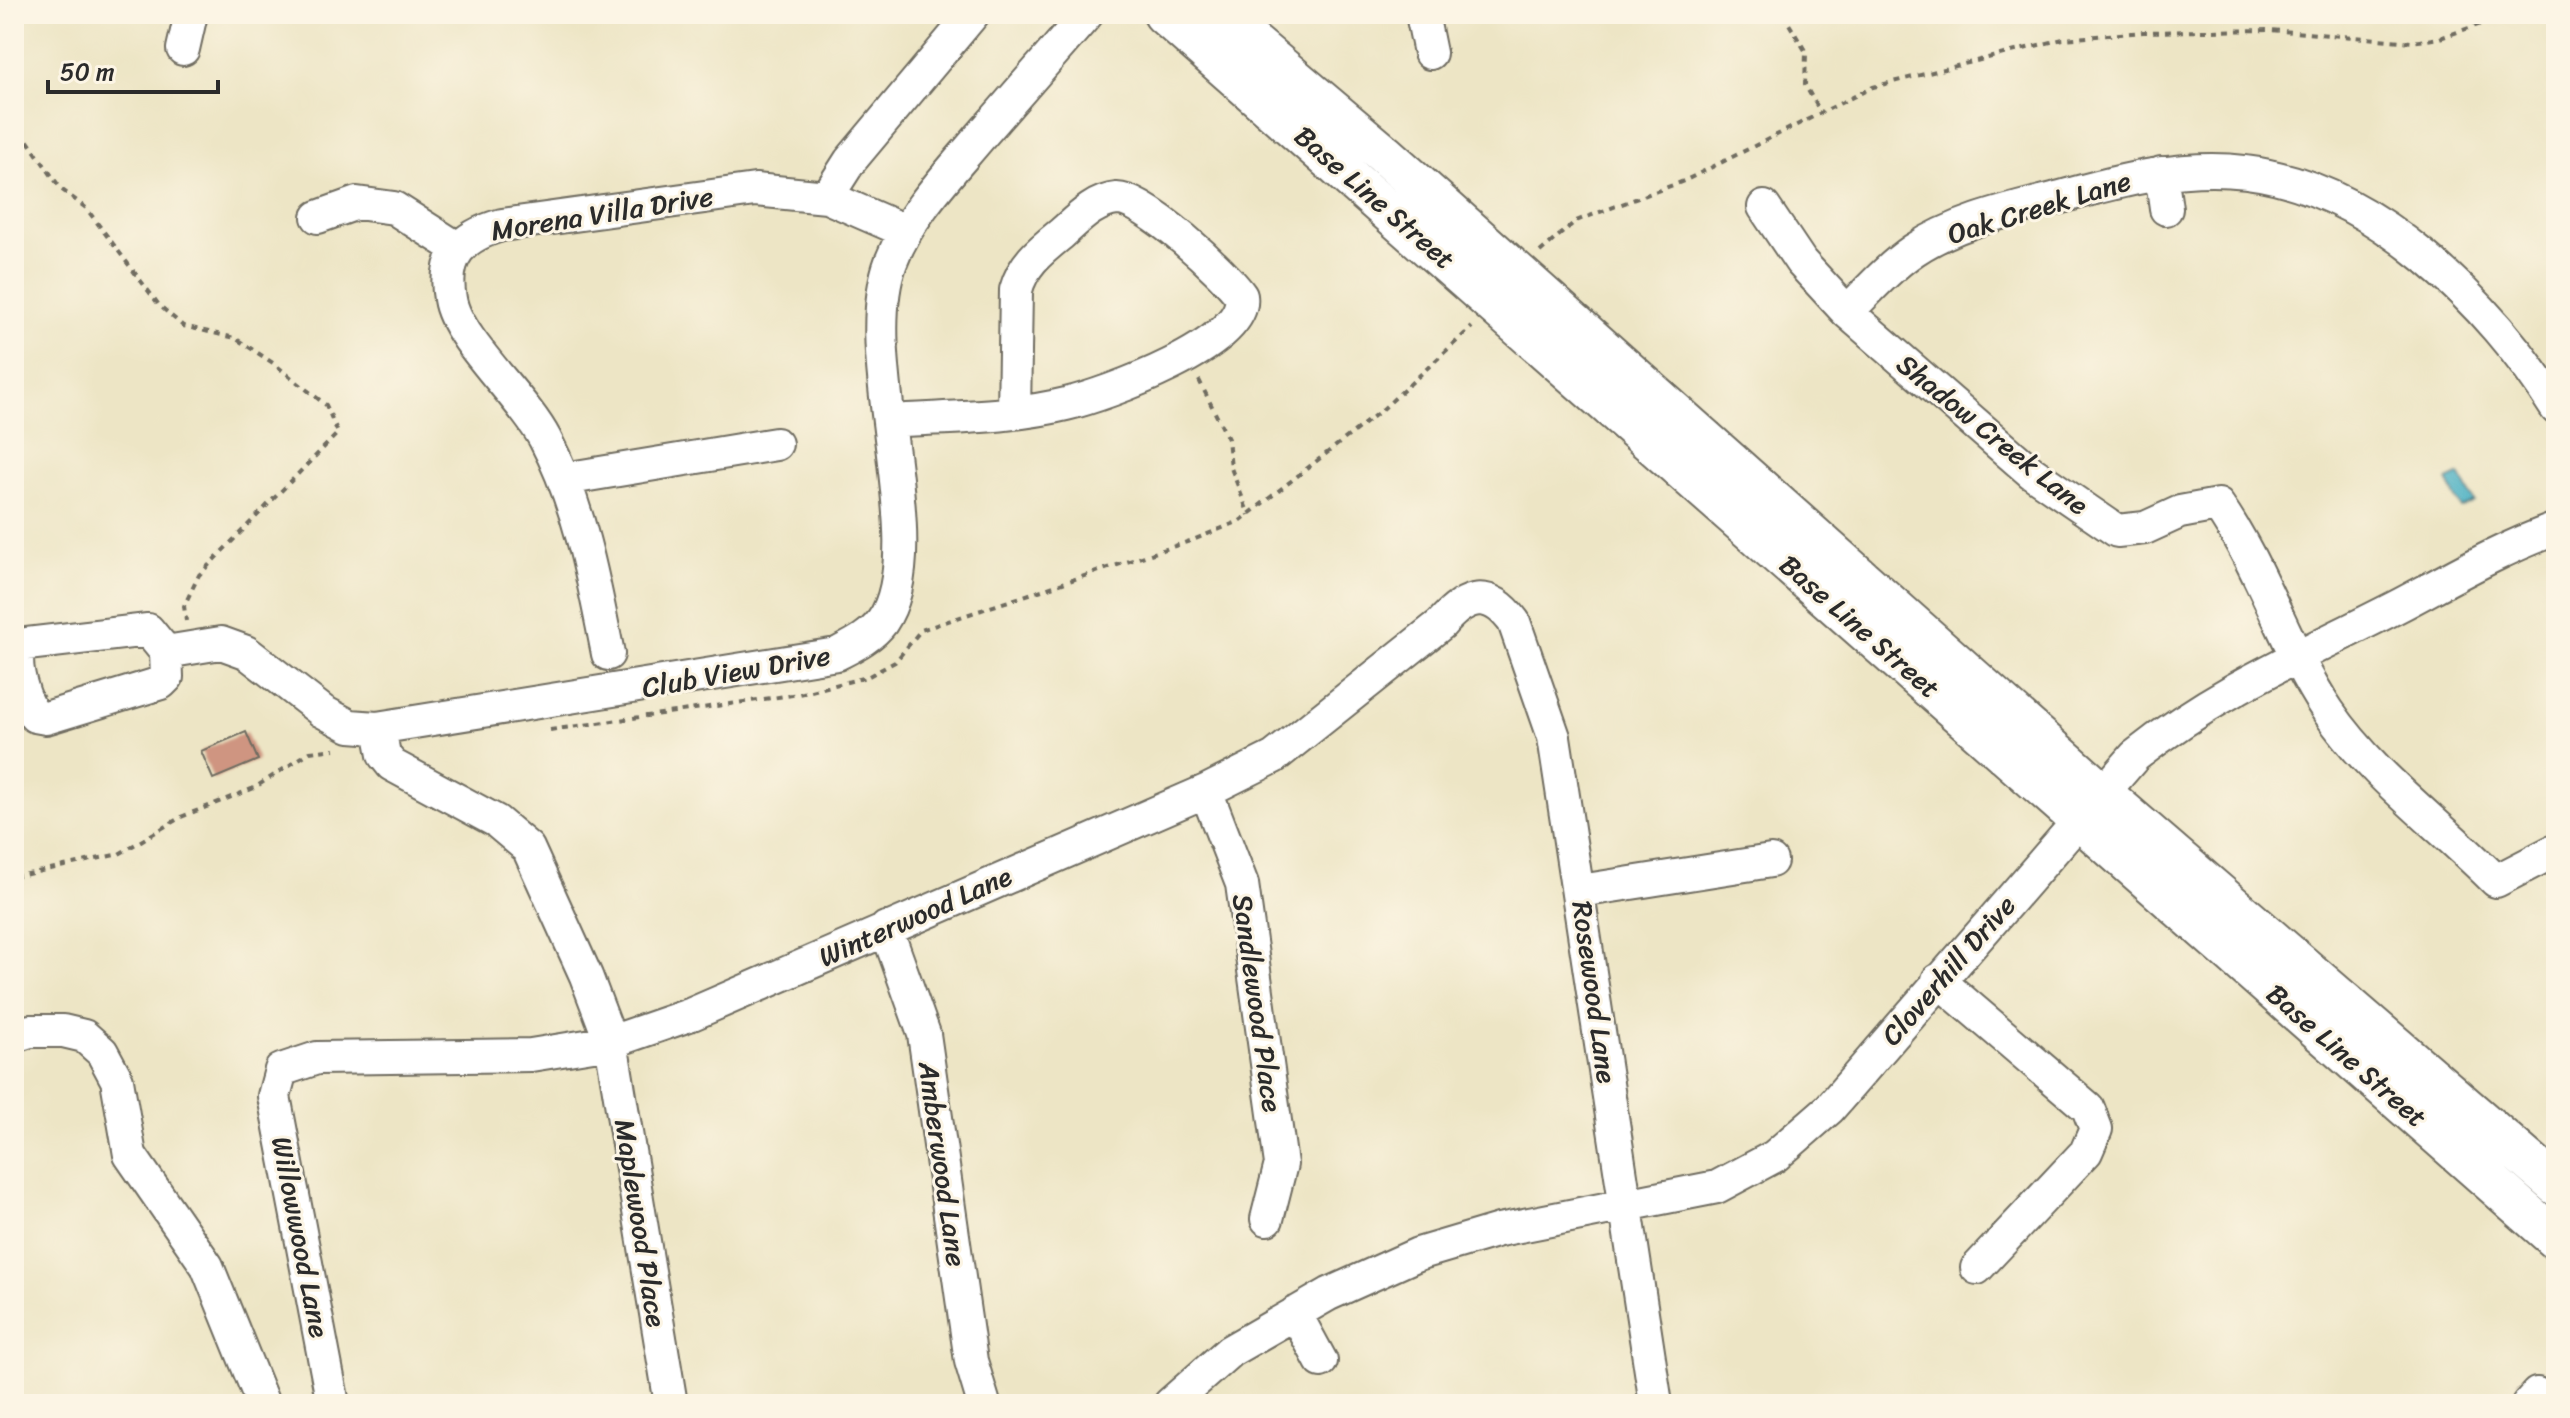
<svg xmlns="http://www.w3.org/2000/svg" width="2570" height="1418" font-family="Sriracha,sans-serif">
	<style>
		.water { fill: #44aec2; stroke: #386c76; stroke-width: 2 }
		.building { fill: #cf9581 }
		.lines { fill: none; stroke-linecap: round; stroke-linejoin: round }
		.minor-casing { stroke: #6f6c61; stroke-width: 36 }
		.major-casing { stroke: #6f6c61; stroke-width: 44 }
		.path { stroke: #6f6c61; stroke-width: 4; stroke-dasharray: 6 6; stroke-linecap: butt }
		.minor { stroke: #fff; stroke-width: 32 }
		.major { stroke: #fff; stroke-width: 40 }
		.labels { text-anchor: middle; stroke-width: 6; stroke-linejoin: round; paint-order: stroke }
		.street-label { font-size: 28px; fill: #2b2b2b; stroke: #fcf5e5 }
	</style>
	<rect width="100%" height="100%" fill="#fcf5e5"/>
	<filter id="ink" filterUnits="userSpaceOnUse"><feTurbulence type="fractalNoise" baseFrequency=".0125" numOctaves="2"/><feDisplacementMap in="SourceGraphic" scale="16" xChannelSelector="R" yChannelSelector="G"/><feConvolveMatrix kernelMatrix="1 2 1 2 8 2 1 2 1" color-interpolation-filters="sRGB"/></filter>
	<filter id="wash" filterUnits="userSpaceOnUse"><feTurbulence type="fractalNoise" baseFrequency=".006" numOctaves="4" result="noise"/><feDisplacementMap in="SourceGraphic" scale="32" xChannelSelector="R" yChannelSelector="G"/><feGaussianBlur stdDeviation="1.8" result="paint"/><feColorMatrix in="noise" values="0 0 0 0 0 0 0 0 0 0 0 0 0 0 0 0 0 1.4 0 .05"/><feComposite in="paint" operator="in"/></filter>
	<g filter="url(#wash)">
		<rect width="100%" height="100%" fill="#ede5c5"/>
		<path class="water" d="M2460,475L2474,502L2461,508L2447,481Z"/>
		<g id="blocks">
			<path class="building" d="M246,732L258,760L213,779L201,751Z"/>
		</g>
	</g>
	<g filter="url(#ink)">
		<use href="#blocks" fill-opacity="0" stroke="#6f6c61" stroke-width="2"/>
		<g class="lines">
			<g class="minor-casing">
				<path id="minor" d="M1422,14L1430,53
					M183,49L191,14
					M2161,173L2166,209
					M827,197L850,161L973,14
					M1764,207L1801,262L1847,312L2031,472L2117,531L2145,528L2180,512L2218,505C2263,569 2284,645 2328,711C2372,776 2441,825 2496,881L2556,850
					M318,217L357,203L394,208L457,248
					M1847,312C1868,291 1889,267 1914,250C1958,221 2011,210 2061,197C2122,180 2183,164 2246,172C2374,188 2491,304 2556,408
					M889,421C948,417 1009,418 1066,404C1104,395 1249,344 1241,296C1226,274 1144,198 1117,199C1094,201 1077,220 1061,234C1040,251 1023,264 1016,290L1014,413
					M564,479L776,444
					M148,630L166,652L167,677L161,683L46,718L35,716C24,702 13,666 19,649L27,644Z
					M166,652L221,643L246,652L322,711L350,726L377,728L837,654C852,646 871,637 882,622C934,548 855,357 891,262C909,215 947,176 979,138C1015,97 1051,55 1087,14
					M608,654C594,582 580,505 545,439C524,398 456,339 450,299C442,255 463,236 502,225L755,190L827,197L905,231
					M379,728L384,755L392,765L496,821L528,848L586,976L611,1042L671,1404
					M1206,791L1242,884L1281,1164L1267,1219
					M1580,891L1771,861
					M886,928L924,1034L971,1361L984,1404
					M1938,980L2088,1108L2096,1129L2086,1152L1977,1268
					M14,1036L30,1031H63L84,1036L102,1052L117,1080L130,1155L207,1266L263,1404
					M1295,1313L1321,1361
					M333,1404L274,1096L281,1070L317,1058L531,1055L611,1042L692,1014L1206,791L1274,757L1441,624C1466,595 1489,588 1514,622L1554,737L1656,1404
					M1170,1404L1230,1351L1329,1294L1418,1254L1499,1230L1717,1187L1775,1156L1829,1109L2135,756C2218,690 2305,654 2398,606C2451,578 2500,549 2556,529
					M2528,1404L2537,1394L2549,1404"/>
			</g>
			<g class="major-casing">
				<path id="major" d="M1164,14L2556,1239
					M1218,14L1384,154L2103,794L2556,1185"/>
			</g>
			<path class="path" d="M1783,14L1806,52L1805,85L1821,113
				M14,121L61,189L86,208L159,305L183,326L235,338L273,363L326,405L338,433L199,575L184,606L186,621
				M1540,252L1576,221L1684,181L1873,87L2063,39L2143,32L2270,30L2412,42L2440,38L2510,14
				M1199,380L1228,439L1231,468L1249,515
				M550,730L799,694L867,677L895,662L921,630L1193,540L1240,521L1383,409L1472,327
				M14,877L119,854L181,817L254,788L310,752L335,749"/>
			<use href="#minor" class="minor"/>
			<use href="#major" class="major"/>
		</g>
	</g>
	<g class="labels">
		<g class="street-label">
			<text transform="translate(1375 197) rotate(41)" y="10">Base Line Street</text>
			<text transform="translate(2039 207) rotate(-17)" y="10">Oak Creek Lane</text>
			<text transform="translate(602 213) rotate(-9)" y="10">Morena Villa Drive</text>
			<text transform="translate(1993 434) rotate(39)" y="10">Shadow Creek Lane</text>
			<text transform="translate(1860 626) rotate(41)" y="10">Base Line Street</text>
			<text transform="translate(736 671) rotate(-10)" y="10">Club View Drive</text>
			<text transform="translate(915 916) rotate(-24)" y="10">Winterwood Lane</text>
			<text transform="translate(1948 970) rotate(-49)" y="10">Cloverhill Drive</text>
			<text transform="translate(1595 992) rotate(82)" y="10">Rosewood Lane</text>
			<text transform="translate(1258 1003) rotate(82)" y="10">Sandlewood Place</text>
			<text transform="translate(2347 1055) rotate(41)" y="10">Base Line Street</text>
			<text transform="translate(943 1164) rotate(82)" y="10">Amberwood Lane</text>
			<text transform="translate(641 1223) rotate(81)" y="10">Maplewood Place</text>
			<text transform="translate(301 1237) rotate(79)" y="10">Willowwood Lane</text>
		</g>
	</g>
	<rect width="2570" height="1418" fill="none" stroke="#fcf5e5" stroke-width="48"/>
	<path d="M48 80v12h170v-12" fill="none" stroke="#2b2b2b" stroke-width="4"/>
	<text x="60" y="80" font-size="24" fill="#2b2b2b" stroke="#fcf5e5" stroke-width="6" paint-order="stroke">50 m</text>
</svg>
